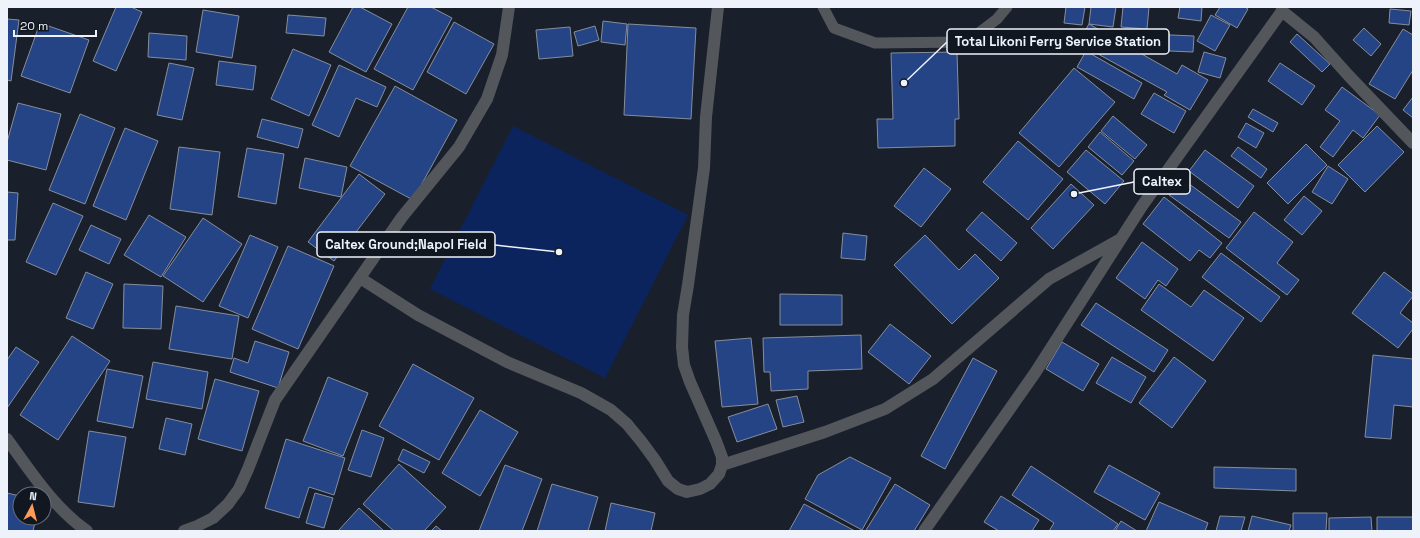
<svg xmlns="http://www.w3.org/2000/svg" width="1420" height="538" font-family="'Space Grotesk',sans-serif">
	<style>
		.grass { fill: #0b245e }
		.building { fill: #254486; stroke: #868d9b }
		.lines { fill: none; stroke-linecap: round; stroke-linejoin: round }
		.lane { stroke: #53575c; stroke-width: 11 }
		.street { stroke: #53575c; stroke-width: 12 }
		.leader { fill: none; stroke: #eef2fa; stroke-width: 1.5 }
		.callout-dot { fill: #eef2fa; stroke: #111721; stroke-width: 1.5 }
		.callout { fill: #111721; stroke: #eef2fa; stroke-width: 1.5 }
		.callout-label { font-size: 13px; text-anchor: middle; font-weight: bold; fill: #eef2fa }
	</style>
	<rect width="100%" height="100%" fill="#1a202b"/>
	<path class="grass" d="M513,126L688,215L605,378L430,289Z"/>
	<path class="building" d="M116,7H131L142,12L116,71L93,61Z
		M353,7H360L392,24L366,72L329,52Z
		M408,7H431L452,18L413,90L374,69Z
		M1066,7H1085L1082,25L1064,23Z
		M1091,7H1116L1113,27L1089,24Z
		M1123,7H1149L1147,29L1121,27Z
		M1180,7H1202L1201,21L1178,18Z
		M1220,7H1245L1248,9L1237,28L1215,15Z
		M1390,9L1411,11L1409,25L1389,23Z
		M203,10L239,16L232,58L196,52Z
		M288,15L326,18L324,36L286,33Z
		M1211,15L1230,25L1215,51L1197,41Z
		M7,19L19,20L11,81L7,80Z
		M603,21L627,24L625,45L601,42Z
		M454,22L494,44L466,94L427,72Z
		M40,23L89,40L70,93L21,76Z
		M628,24L696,28L691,119L624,115Z
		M1089,24L1177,74L1182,65L1208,80L1190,110L1164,95L1167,92L1078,43Z
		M595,26L599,40L578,46L574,32Z
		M570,27L573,56L539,59L536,30Z
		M1364,28L1381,44L1371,56L1353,40Z
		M1403,29L1413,35V70L1395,99L1369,84Z
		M149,33L187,36L186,60L148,57Z
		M1148,34L1194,36L1193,52L1147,50Z
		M1297,34L1330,64L1322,72L1290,42Z
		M293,49L331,65L309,116L271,99Z
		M1086,51L1142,83L1134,99L1077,67Z
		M957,52L959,119H955V146L878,148L877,119H893L891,53Z
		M1204,52L1226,58L1220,78L1198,72Z
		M219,61L256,66L253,90L216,85Z
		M169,63L194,68L182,120L157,115Z
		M1280,63L1315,86L1302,105L1268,81Z
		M339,65L386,87L377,107L356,98L339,137L312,125Z
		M1074,68L1115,102L1059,167L1019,133Z
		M395,86L457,120L413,200L350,166Z
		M1342,87L1380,115L1363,138L1353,130L1333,157L1320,147L1340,121L1325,110Z
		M1154,93L1186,111L1174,133L1141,114Z
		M1413,97V118L1403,110Z
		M18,103L61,114L46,170L7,160V142Z
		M1253,109L1278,123L1273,132L1248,117Z
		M80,114L115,128L85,204L49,190Z
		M1113,116L1147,145L1135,159L1101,131Z
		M262,119L303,129L298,148L257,137Z
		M1246,123L1264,133L1256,148L1238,137Z
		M1377,126L1404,152L1365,192L1338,165Z
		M125,128L158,141L126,220L93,206Z
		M1100,132L1134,161L1122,175L1088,147Z
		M1018,141L1063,179L1028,220L983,182Z
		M1306,144L1327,165L1288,204L1267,183Z
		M179,147L220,152L212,215L170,209Z
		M1238,147L1267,169L1261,178L1231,156Z
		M247,148L284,154L276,204L238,197Z
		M1086,150L1124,181L1105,204L1067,172Z
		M1205,150L1254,186L1238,208L1189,171Z
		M305,158L347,167L341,197L299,188Z
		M1328,166L1348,179L1332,204L1312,192Z
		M924,168L951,189L921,227L894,206Z
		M359,174L385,194L334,261L308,242Z
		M1181,178L1241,222L1229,238L1169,195Z
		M1071,184L1094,205L1053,249L1031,228Z
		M7,192L18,193L15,240H7Z
		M1304,196L1322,211L1302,235L1284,220Z
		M1164,197L1222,243L1210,258L1199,250L1190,261L1143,224Z
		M53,203L83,216L56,275L26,262Z
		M982,212L1017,243L1001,261L966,230Z
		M1254,212L1293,242L1277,263L1299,280L1287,295L1226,248Z
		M149,215L186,237L161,277L124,255Z
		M203,218L242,244L203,302L163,276Z
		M91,225L121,239L109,264L79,250Z
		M843,233L867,236L865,260L841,258Z
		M250,235L278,247L248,318L219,306Z
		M925,235L959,270L975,254L999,278L952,324L894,265Z
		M1142,242L1178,269L1166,286L1158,280L1145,299L1116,278Z
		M288,246L334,266L298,349L252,329Z
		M1221,253L1280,297L1261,322L1202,277Z
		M86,272L113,284L93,329L66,318Z
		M1384,272L1413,294V296L1400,313L1413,323V329L1398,348L1352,313Z
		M124,284L163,286L161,329L123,328Z
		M1159,284L1191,307L1204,290L1244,318L1213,361L1141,310Z
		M780,294L842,295V325H780Z
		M1096,303L1168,350L1154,372L1081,325Z
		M176,306L239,316L232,359L169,349Z
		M890,324L931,356L909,384L868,352Z
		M861,335L862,369L808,371V389L771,391L770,372H764L763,338Z
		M72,336L110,361L58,440L20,415Z
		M751,338L758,404L722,407L715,341Z
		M255,341L289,352L278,388L230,372L234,358L248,363Z
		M1062,342L1099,364L1083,391L1046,369Z
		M16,347L39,362L7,408V360Z
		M1373,355L1413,359V407L1394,405L1391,439L1365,437Z
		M1112,357L1146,377L1131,403L1096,383Z
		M1174,357L1206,381L1172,428L1139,403Z
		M973,358L997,371L945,469L921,456Z
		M153,362L208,372L202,409L146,399Z
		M413,364L474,398L439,460L379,426Z
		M107,369L143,376L133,428L97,421Z
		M328,377L368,393L343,456L303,441Z
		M215,379L259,391L242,451L198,439Z
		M797,396L804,422L783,427L776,400Z
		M768,404L777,429L737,442L728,417Z
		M480,410L518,432L480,496L442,473Z
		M166,418L192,424L185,455L159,449Z
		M362,430L384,438L371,477L348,470Z
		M89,431L126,437L114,507L78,502Z
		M286,439L345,458L334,495L309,487L299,518L265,508Z
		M403,449L430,462L424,473L398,460Z
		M850,457L891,478L862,530L805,499L818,475Z
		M399,464L446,507L424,531H394L363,504Z
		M505,465L542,479L522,531H479Z
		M1109,465L1160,493L1145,520L1094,492Z
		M1031,466L1118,524L1113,531H1049L1054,523L1012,495Z
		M1214,467L1296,469V491L1214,488Z
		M552,484L598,497L588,531H537Z
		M895,484L930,505L914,531H867L866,530Z
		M7,493L20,496V518H36L33,531H7Z
		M315,493L333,498L324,528L306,523Z
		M1001,496L1039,520L1032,531H999L984,522Z
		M1159,502L1208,523L1205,531H1146Z
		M611,503L655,513L651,531H605Z
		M804,504L855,531H789Z
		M359,508L384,531H338Z
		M1293,513H1327L1326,531H1293Z
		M1220,516L1245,517L1241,531H1216Z
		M1252,516L1291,525L1289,531H1248Z
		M1371,517L1372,531H1329V518Z
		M1377,517H1413V531H1377Z
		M1121,521L1137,531H1115Z
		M436,526L442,531H431Z"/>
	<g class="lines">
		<path class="lane" d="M823,7L834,28L875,43L967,42L997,19L1007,7"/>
		<path class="street" d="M1282,11L1314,37L1349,76L1413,143
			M360,278L418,315L507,362L581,393L611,410L627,424L641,441L655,460L668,481L678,489L687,492L700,489L710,484L719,474L722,465V457L716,441L690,382L684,365L682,347L683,315L688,285L704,168L706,117L718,7
			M7,439C31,472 54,508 87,531
			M722,465L825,432L885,409L933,379L1049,279L1119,240
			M184,531L195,527L213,518L228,504L239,489L248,469L275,400L402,217L459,147L487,99L502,55L509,7
			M924,531L1035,373L1142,206L1282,11V7"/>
	</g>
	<path class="leader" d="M904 83L947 42M1074 194L1134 182M559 252L495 245"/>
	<g class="callout-dot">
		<circle cx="904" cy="83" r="4"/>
		<circle cx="1074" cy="194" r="4"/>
		<circle cx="559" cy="252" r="4"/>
	</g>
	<g class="callout">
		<rect x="947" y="29" width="222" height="25" rx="4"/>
		<rect x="1134" y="169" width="56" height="25" rx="4"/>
		<rect x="317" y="232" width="178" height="25" rx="4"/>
	</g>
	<g class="callout-label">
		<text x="1058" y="46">Total Likoni Ferry Service Station</text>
		<text x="1162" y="186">Caltex</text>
		<text x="406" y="249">Caltex Ground;Napol Field</text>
	</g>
	<rect width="1420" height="538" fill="none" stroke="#eef2fa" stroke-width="16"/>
	<g transform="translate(32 506) rotate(7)"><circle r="19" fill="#111721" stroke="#696f78"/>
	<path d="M0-3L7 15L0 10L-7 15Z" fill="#fe9b58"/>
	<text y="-6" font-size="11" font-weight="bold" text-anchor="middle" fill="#eef2fa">N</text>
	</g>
	<path d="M14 30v6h82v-6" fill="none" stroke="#eef2fa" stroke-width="2"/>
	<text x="20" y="30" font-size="12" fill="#eef2fa" stroke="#111721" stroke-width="3" paint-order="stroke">20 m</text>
</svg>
